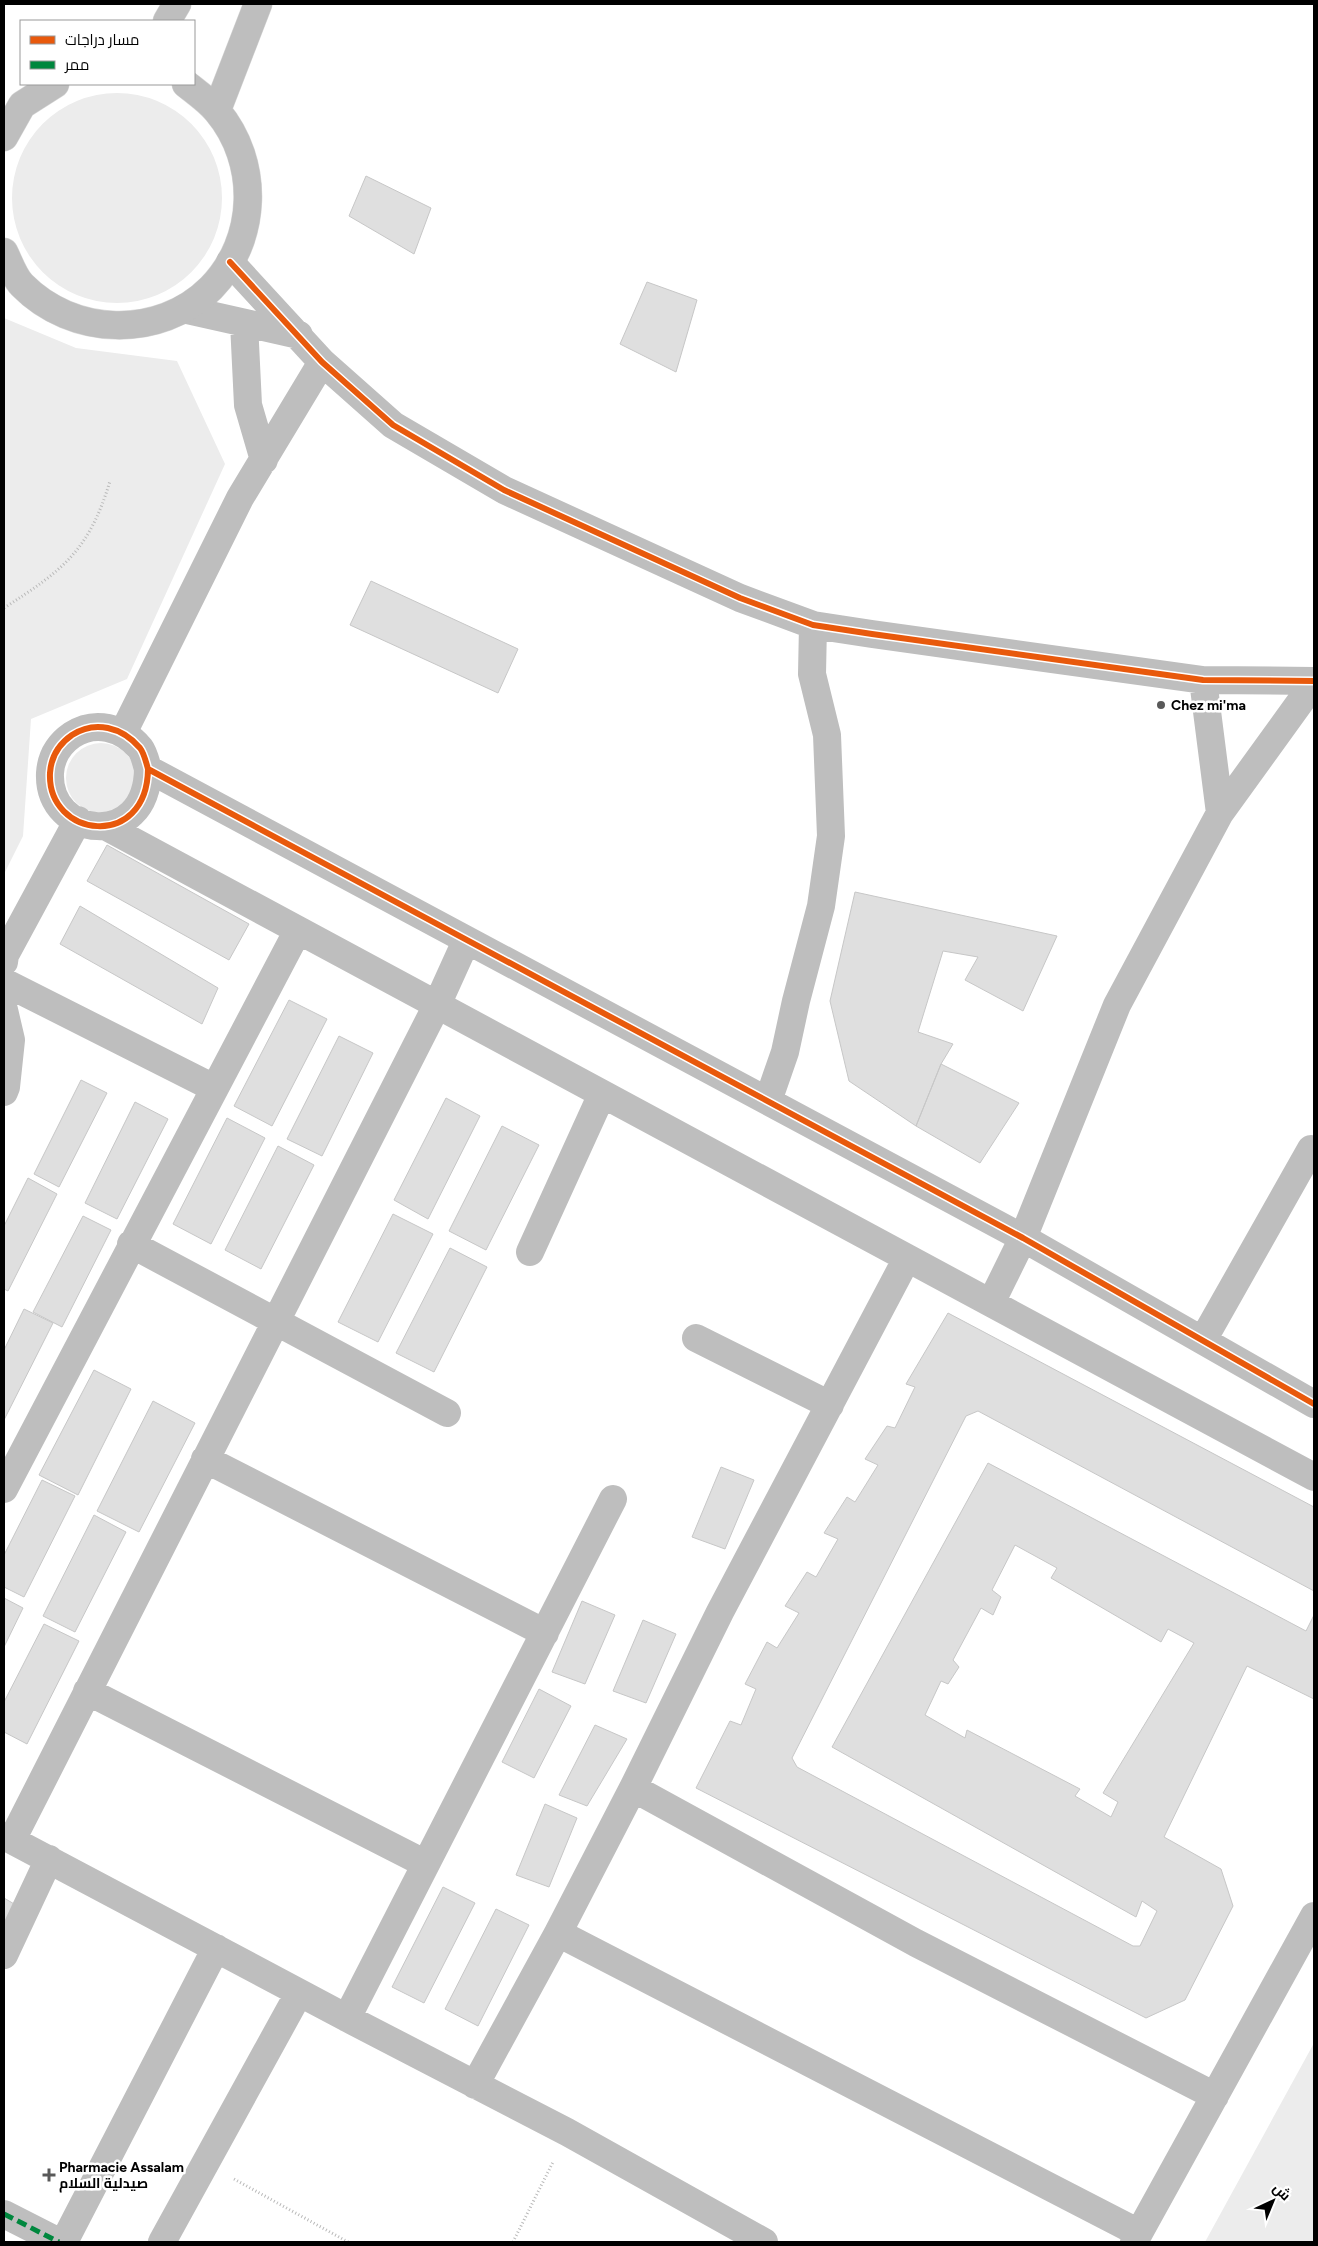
<svg xmlns="http://www.w3.org/2000/svg" width="1318" height="2246" font-family="Figtree,Cairo,sans-serif">
	<style>
		.green { fill: #ececec }
		.building { fill: #dfdfdf; stroke: #c7c7c7; fill-rule: evenodd }
		.lines { fill: none; stroke-linecap: round; stroke-linejoin: round }
		.major-casing { stroke: #dbdbdb; stroke-width: 29 }
		.path { stroke: #b9b9b9; stroke-width: 3; stroke-dasharray: 1 2.5; stroke-linecap: butt }
		.minor { stroke: #bebebe; stroke-width: 28 }
		.major { stroke: #bebebe; stroke-width: 28 }
		.quiet { stroke: #00873e; stroke-width: 5; stroke-dasharray: 10 5; stroke-linecap: butt }
		.cycleway-casing { stroke: #fff; stroke-width: 9 }
		.cycleway { stroke: #e8590c; stroke-width: 6 }
		.poi-dot { fill: #595959; stroke: #fff; stroke-width: 2 }
		.labels { text-anchor: middle; stroke-width: 5; stroke-linejoin: round; paint-order: stroke }
		.poi-label { font-size: 14px; font-weight: bold; fill: #000; stroke: #fff; text-anchor: start }
	</style>
	<rect width="100%" height="100%" fill="#fff"/>
	<path class="green" d="M12 198a105 105 0 1 1 210 0a105 105 0 1 1-210 0Z
		M4,318L76,348L177,361L225,464L127,679L31,719L23,836L4,874Z
		M66 778a35 35 0 1 1 70 0a35 35 0 1 1-70 0Z
		M1314,2043V2242H1205Z"/>
	<path class="building" d="M366,176L431,208L414,254L349,216Z
		M647,282L697,300L676,372L620,344Z
		M371,581L518,649L498,693L350,625Z
		M107,845L249,924L229,960L87,881Z
		M855,892L1057,936L1023,1011L965,980L978,957L943,951L918,1032L953,1044L941,1064L916,1126L849,1081L830,1001Z
		M80,906L218,988L202,1024L60,944Z
		M289,1000L327,1019L272,1126L234,1106Z
		M339,1036L373,1053L322,1156L287,1139Z
		M941,1064L1019,1103L980,1163L916,1126Z
		M81,1080L107,1093L59,1187L34,1174Z
		M446,1098L480,1116L428,1219L394,1200Z
		M135,1102L168,1119L117,1219L85,1203Z
		M227,1118L265,1138L211,1244L173,1224Z
		M502,1126L539,1145L486,1250L449,1231Z
		M278,1146L314,1165L261,1269L225,1250Z
		M28,1178L57,1194L8,1291L4,1289V1226Z
		M393,1214L433,1234L378,1342L338,1322Z
		M83,1216L111,1230L62,1327L33,1312Z
		M450,1248L487,1267L434,1372L396,1353Z
		M24,1309L53,1323L4,1420V1350Z
		M948,1313L1314,1507V1591L978,1411L966,1416L792,1758L797,1767L1133,1946H1140L1157,1911L1142,1901L1136,1917L832,1747L988,1463L1306,1631L1314,1615V1699L1247,1666L1164,1837L1221,1869L1233,1906L1185,2000L1146,2018L696,1788L730,1721L741,1725L756,1689L745,1684L767,1642L777,1648L799,1613L785,1606L807,1572L816,1577L838,1539L824,1533L847,1497L855,1502L878,1465L865,1459L887,1426L895,1428L915,1387L906,1384ZM1015,1545L1057,1568L1051,1578L1161,1642L1168,1629L1194,1643L1103,1793L1118,1802L1111,1817L1075,1796L1080,1789L967,1730L965,1738L925,1715L941,1681L948,1684L959,1667L953,1660L981,1608L993,1615L1001,1597L992,1590Z
		M94,1370L131,1389L78,1495L39,1475Z
		M153,1401L195,1423L139,1532L97,1511Z
		M721,1467L754,1480L725,1549L692,1537Z
		M42,1480L75,1496L24,1597L4,1587V1555Z
		M94,1515L126,1532L75,1632L43,1616Z
		M4,1598L23,1608L4,1647Z
		M582,1601L615,1615L585,1684L552,1672Z
		M643,1620L676,1634L646,1703L613,1691Z
		M44,1624L79,1641L27,1744L4,1732V1702Z
		M539,1689L571,1706L534,1778L502,1762Z
		M595,1725L627,1739L587,1806L559,1795Z
		M545,1804L577,1818L549,1887L516,1875Z
		M443,1887L475,1903L424,2003L392,1987Z
		M4,1898L21,1908L4,1937Z
		M496,1909L529,1925L478,2026L445,2009Z"/>
	<g class="lines">
		<g class="major-casing">
			<path id="major" d="M167,21L177,4
				M217,110L258,4
				M4,137L22,105L55,84
				M4,252C9,262 14,277 22,285C72,336 159,340 211,288C258,240 260,162 217,111C209,101 196,92 186,84"/>
		</g>
		<path class="path" d="M4,608C63,570 89,551 110,481
			M234,2179L348,2242
			M513,2242L553,2162"/>
		<path class="minor" d="M230,262L322,362L393,425L504,490L740,598L813,625L872,634L1203,680L1314,681
			M183,309L299,335
			M244,323L248,405L264,460
			M1203,680L1220,813
			M123,733L240,498L322,362
			M148,769C147,851 47,838 50,773C51,757 59,744 72,735C95,720 122,727 140,748C144,753 146,762 148,769L1023,1238L1314,1404
			M105,826L1314,1477
			M4,962L5,955L78,820
			M4,982L214,1088
			M4,1010L11,1040L6,1087L4,1092
			M768,1101L785,1052L796,1001L821,906L831,836L827,735L812,674L813,625
			M131,1244L447,1413
			M530,1252L602,1094
			M991,1303L1023,1238L1117,1005L1220,813L1314,683
			M696,1338L830,1405
			M1203,1340L1311,1149
			M205,1459L545,1633
			M4,1489L298,930
			M87,1691L426,1864
			M633,1788L916,1943L1215,2096
			M4,1836L347,2018L567,2132L764,2242
			M12,1840L437,1005L466,941
			M558,1933L1139,2233
			M4,1955L49,1859
			M347,2018L613,1499
			M475,2085L558,1933L633,1788L720,1612L907,1258
			M4,2214L59,2242
			M64,2242L216,1948
			M162,2242L299,1993
			M1134,2242L1314,1916"/>
		<use href="#major" class="major"/>
		<path class="quiet" d="M4,2214L59,2242"/>
		<g class="cycleway-casing">
			<path id="cycleway" d="M230,262L322,362L393,425L504,490L740,598L813,625L872,634L1203,680L1314,681
				M148,769C147,851 47,838 50,773C51,757 59,744 72,735C95,720 122,727 140,748C144,753 146,762 148,769L1023,1238L1314,1404"/>
		</g>
		<use href="#cycleway" class="cycleway"/>
	</g>
	<g class="poi-dot">
		<circle cx="1161" cy="705" r="5"/>
		<path d="M46.5 2167.5h5v5h5v5h-5v5h-5v-5h-5v-5h5z"/>
	</g>
	<g class="labels">
		<g class="poi-label">
			<text x="1171" y="710">Chez mi'ma</text>
			<text x="59" y="2172">Pharmacie Assalam<tspan x="59" dy="16">صيدلية السلام</tspan></text>
		</g>
	</g>
	<rect width="1318" height="2246" fill="none" stroke="#000000" stroke-width="10"/>
	<rect x="20" y="20" width="175" height="65" fill="#ffffff" stroke="#999999"/>
	<rect x="30" y="36" width="25" height="8" fill="#e8590c" stroke="#999999"/>
	<text x="65" y="45" font-size="15" fill="#000000">مسار دراجات</text>
	<rect x="30" y="61" width="25" height="8" fill="#00873e" stroke="#999999"/>
	<text x="65" y="70" font-size="15" fill="#000000">ممر</text>
	<g transform="translate(1273 2201) rotate(44)" stroke="#ffffff" stroke-width="4" paint-order="stroke">
	<path d="M0-4L9 19L0 12L-9 19Z" fill="#000000"/>
	<text y="-8" font-size="14" font-weight="bold" text-anchor="middle" fill="#000000">ش</text>
	</g>
</svg>
